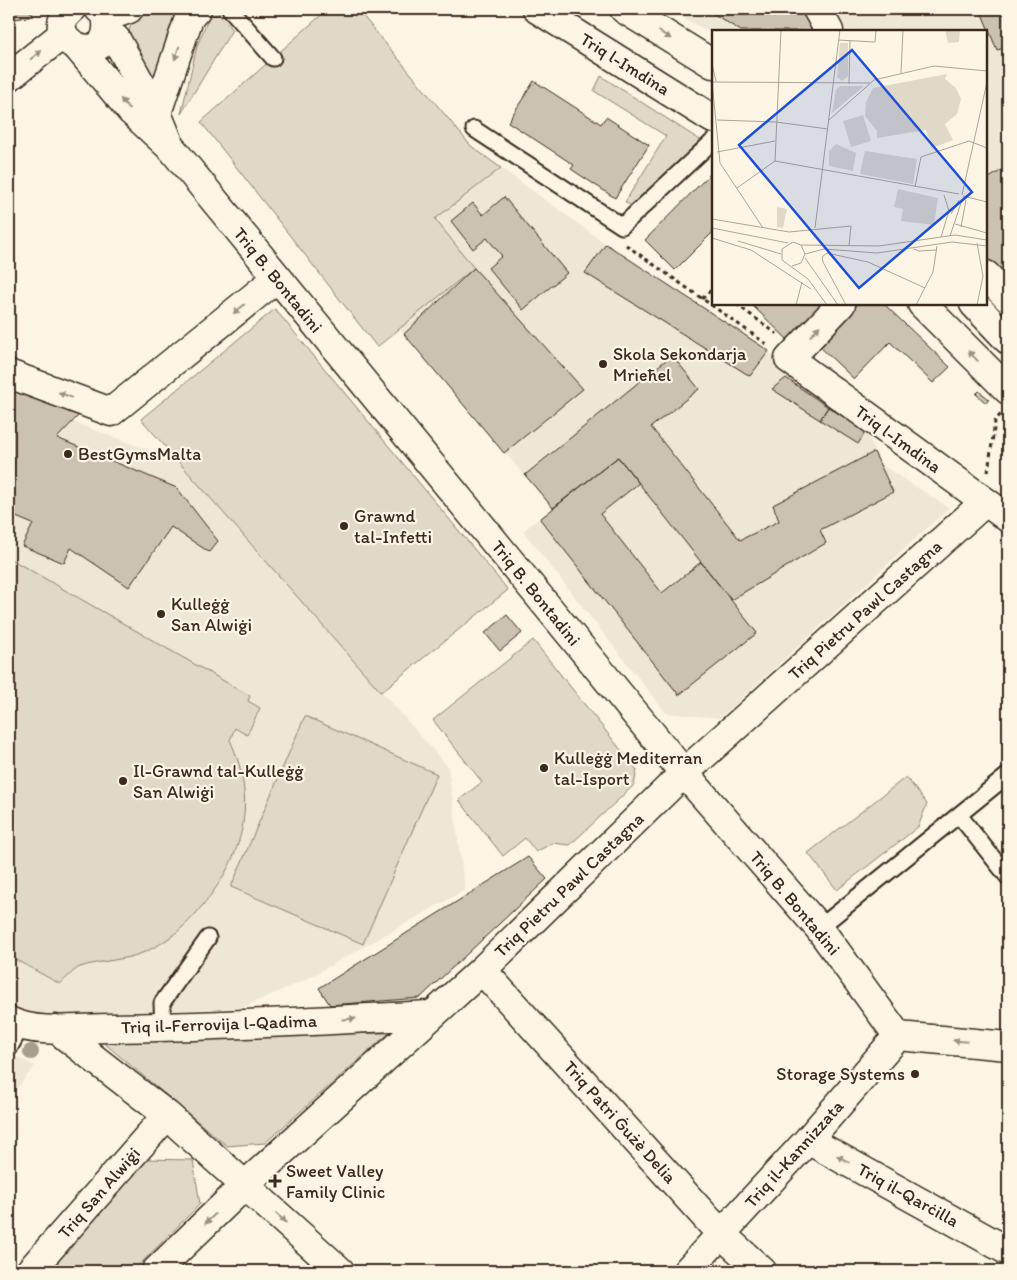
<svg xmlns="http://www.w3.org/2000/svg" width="1017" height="1280" font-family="Itim,sans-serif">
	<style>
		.built { fill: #eee6d6 }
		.green { fill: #e0d8c8; stroke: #8e8173 }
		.building { fill: #ccc2b3; stroke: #3b2a1e }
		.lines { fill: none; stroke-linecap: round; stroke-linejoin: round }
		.service-casing { stroke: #3b2a1e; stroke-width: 19 }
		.minor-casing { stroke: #3b2a1e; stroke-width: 31 }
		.secondary-casing { stroke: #3b2a1e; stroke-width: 31 }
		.path { stroke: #3b2a1e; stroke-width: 3; stroke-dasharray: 4 4; stroke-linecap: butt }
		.service { stroke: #fcf5e5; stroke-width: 15 }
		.minor { stroke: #fcf5e5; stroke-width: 28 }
		.secondary { stroke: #fcf5e5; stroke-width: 28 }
		.tree { fill: #a89e8f }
		.oneway { fill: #9c9082 }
		.poi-dot { fill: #3b2a1e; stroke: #fcf5e5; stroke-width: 2 }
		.labels { text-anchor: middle; stroke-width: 4.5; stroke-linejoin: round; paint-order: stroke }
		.street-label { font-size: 18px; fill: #3b2a1e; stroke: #fcf5e5 }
		.poi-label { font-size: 18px; fill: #3b2a1e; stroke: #fcf5e5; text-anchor: start }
		.inset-road { fill: none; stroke: #afa495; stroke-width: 1 }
		.view { fill: #1d4ed8; fill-opacity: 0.15; stroke: #1d4ed8; stroke-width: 2.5 }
		.inset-edge { fill: none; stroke: #3b2a1e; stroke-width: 2.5 }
	</style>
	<rect width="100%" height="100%" fill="#fcf5e5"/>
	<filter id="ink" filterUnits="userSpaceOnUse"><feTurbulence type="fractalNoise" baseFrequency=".02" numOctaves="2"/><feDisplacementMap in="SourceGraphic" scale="10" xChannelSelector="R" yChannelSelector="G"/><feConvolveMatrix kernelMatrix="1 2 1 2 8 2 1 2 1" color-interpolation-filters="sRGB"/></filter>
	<g filter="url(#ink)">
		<path class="built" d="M328,9H357L471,146L606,244L769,351L786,378L866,431L880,464L949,508L720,718L666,713L523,531L552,508L400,329L377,347L201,122Z
			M668,9H1008V308L986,284V31H713V34Z
			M9,398L178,461L448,767L465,890L305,980L241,1008L18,1016L9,1010Z
			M9,1053L35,1066L9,1098Z"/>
		<path class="green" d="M143,9H178L153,78L136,49L129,30L136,13Z
			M212,9H216L232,30L181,114L197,46Z
			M328,9H357L471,146L501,168L435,219L474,268L377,347L201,122Z
			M601,76L703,142L634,208L625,202L666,136L594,91Z
			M275,309L508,590L381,692L141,419Z
			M9,558L250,696L248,701L260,708L247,735L235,728L230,740C258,801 244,856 202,906C187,925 169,941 147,951C126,961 101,960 80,967C73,970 66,979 60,984L9,956Z
			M533,640L637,770L634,785L570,845L552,843L536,852L525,838L503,856L459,800L482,782L433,720Z
			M305,716L437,774L363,944L231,887Z
			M906,777L927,804L918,827L837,890L808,853Z
			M389,1033L265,1143L227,1146L98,1038Z
			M143,1159L193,1160L200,1204L133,1271H47Z"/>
		<path class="building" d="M9,9H28L34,16L9,20Z
			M706,9H807L820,31H741Z
			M980,9H1008V47L997,50Z
			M534,81L601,124L606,117L649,145L615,198L571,169L574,165L508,122Z
			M1008,166V282L986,260V180Z
			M713,171V232L675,270L645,240Z
			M504,197L567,273L523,310L488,268L502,256L487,238L473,249L451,221L473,203L483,215Z
			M606,244L769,351L750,376L585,273Z
			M474,268L583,389L504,453L404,334Z
			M751,304H827L790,342Z
			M858,304H884L950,367L933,383L890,342L854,379L818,345Z
			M672,355L699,389L651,427L740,540L779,521L773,505L874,452L893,492L820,530L826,543L731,600L618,457L553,508L525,475Z
			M786,378L828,407L820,420L772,389Z
			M9,386L80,414L57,438L177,488L218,541L209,552L171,527L129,587L71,548L64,563L22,546L33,524L9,514Z
			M979,391L989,399L986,403L976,394Z
			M828,407L866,431L858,444L820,420Z
			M618,457L639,483L600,514L662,593L701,562L757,633L679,695L540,519Z
			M507,615L522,633L500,651L485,633Z
			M528,857L547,879L420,998L330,1005L319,988Z"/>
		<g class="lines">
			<g class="service-casing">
				<path id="service" d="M230,9L273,58
					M474,129L622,226L713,141
					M959,815L1008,877
					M819,928L1008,775
					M163,1028L162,1003L208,938
					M9,1049L21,1027"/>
			</g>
			<g class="minor-casing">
				<path id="minor" d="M72,9C37,37 103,71 107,29C108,21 105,13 99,9
					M817,9L829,31
					M106,17L129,9
					M107,32L116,39L157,113L168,140
					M79,49L131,111L173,150L684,773L819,928L898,1036
					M9,77L63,34
					M157,113L189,18L197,9
					M986,275L1008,298
					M841,304L789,359L1008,518
					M9,374L111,412L277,278
					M482,970L722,1235L762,1271
					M9,1021C38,1035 78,1028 110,1028C217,1027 324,1020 431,1015
					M56,1029L167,1115L340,1271
					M898,1036L1008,1046
					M808,1140L1008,1251
					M30,1271L167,1115
					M156,1271L245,1185L482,970L684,773L984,503
					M687,1271L808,1140L898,1036"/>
			</g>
			<g class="secondary-casing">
				<path id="secondary" d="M537,9L713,119
					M624,9L713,64
					M922,304L1008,390
					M974,304L1008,340"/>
			</g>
			<path class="path" d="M626,245L768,345
				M702,299L713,288
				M736,304L777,334
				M988,472L995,421L1001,414"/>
			<use href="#service" class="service"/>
			<use href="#minor" class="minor"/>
			<use href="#secondary" class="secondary"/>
		</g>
		<circle class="tree" cx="31" cy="1052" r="8"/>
		<defs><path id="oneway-solid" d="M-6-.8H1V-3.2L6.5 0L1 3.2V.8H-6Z" transform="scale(1.25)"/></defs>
		<g class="oneway">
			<use href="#oneway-solid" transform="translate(665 35) rotate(32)"/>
			<use href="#oneway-solid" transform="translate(177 53) rotate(109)"/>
			<use href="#oneway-solid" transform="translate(36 55) rotate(-38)"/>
			<use href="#oneway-solid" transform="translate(125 104) rotate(-130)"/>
			<use href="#oneway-solid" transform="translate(239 309) rotate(141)"/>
			<use href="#oneway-solid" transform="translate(815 331) rotate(-47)"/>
			<use href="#oneway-solid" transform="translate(973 356) rotate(-134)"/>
			<use href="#oneway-solid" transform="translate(65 395) rotate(-159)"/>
			<use href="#oneway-solid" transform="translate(349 1019) rotate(-3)"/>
			<use href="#oneway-solid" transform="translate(960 1041) rotate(-175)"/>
			<use href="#oneway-solid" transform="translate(843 1159) rotate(-151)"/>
			<use href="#oneway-solid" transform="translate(281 1218) rotate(42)"/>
			<use href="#oneway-solid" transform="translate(210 1219) rotate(136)"/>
		</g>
	</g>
	<g class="poi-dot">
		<circle cx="603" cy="364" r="5"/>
		<circle cx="68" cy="454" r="5"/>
		<circle cx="344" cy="526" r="5"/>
		<circle cx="161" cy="614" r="5"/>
		<circle cx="544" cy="768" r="5"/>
		<circle cx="123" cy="781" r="5"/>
		<circle cx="915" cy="1074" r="5"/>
		<path d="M272.5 1173.5h5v5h5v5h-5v5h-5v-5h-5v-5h5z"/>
	</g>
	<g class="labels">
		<g class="street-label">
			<text transform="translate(625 64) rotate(32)" y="6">Triq l-Imdina</text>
			<text transform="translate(278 280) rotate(51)" y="6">Triq B. Bontadini</text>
			<text transform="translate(898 439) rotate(36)" y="6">Triq l-Imdina</text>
			<text transform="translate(536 593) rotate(51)" y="6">Triq B. Bontadini</text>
			<text transform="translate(865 610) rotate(-42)" y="6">Triq Pietru Pawl Castagna</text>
			<text transform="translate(569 885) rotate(-44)" y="6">Triq Pietru Pawl Castagna</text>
			<text transform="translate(795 903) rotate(50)" y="6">Triq B. Bontadini</text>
			<text transform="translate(219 1024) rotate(-2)" y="6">Triq il-Ferrovija l-Qadima</text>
			<text transform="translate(620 1122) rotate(48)" y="6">Triq Patri Ġużè Delia</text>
			<text transform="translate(794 1154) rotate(-48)" y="6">Triq il-Kannizzata</text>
			<text transform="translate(99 1193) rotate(-49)" y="6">Triq San Alwiġi</text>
			<text transform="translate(908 1195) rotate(29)" y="6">Triq il-Qarċilla</text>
		</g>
		<g class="poi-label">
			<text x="613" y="360">Skola Sekondarja<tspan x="613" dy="21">Mrieħel</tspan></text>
			<text x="78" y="460">BestGymsMalta</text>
			<text x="354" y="522">Grawnd<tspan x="354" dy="21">tal-Infetti</tspan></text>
			<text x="171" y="610">Kulleġġ<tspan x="171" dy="21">San Alwiġi</tspan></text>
			<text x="554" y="764">Kulleġġ Mediterran<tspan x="554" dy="21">tal-Isport</tspan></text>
			<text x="133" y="777">Il-Grawnd tal-Kulleġġ<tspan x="133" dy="21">San Alwiġi</tspan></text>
			<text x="905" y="1080" text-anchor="end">Storage Systems</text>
			<text x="286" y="1177">Sweet Valley<tspan x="286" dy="21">Family Clinic</tspan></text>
		</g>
	</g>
	<g transform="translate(712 30)">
		<rect width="275" height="275" fill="#fcf5e5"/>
		<path d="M233,0H248L247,12L236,13ZM128,13H136V46L130,51L125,47ZM235,44L233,49L244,58L249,69L245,84L233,94L241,110L220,118L214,100L165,108V101L153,86L154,72L161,58ZM128,56H152L120,83L124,60ZM151,85L159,111L139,117L131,91ZM124,114L144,123L141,141L117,136V121ZM153,121L205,129L201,154L148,144ZM186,159L226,168L222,195L189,191L191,179L182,177ZM65,177L75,179L71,198L65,197Z" fill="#e0d8c8"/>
		<path class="inset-road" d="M126,10L163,12L164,0M0,34L4,51M189,43L191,0M0,52L8,133L51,198M0,52L158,53M137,54L138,11M5,90L64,92L116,99M117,90L162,50L222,36L275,41M5,122L63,111M63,131L247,164M63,131L69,0M203,157L209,127L257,111L275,118M25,158L63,131M250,165L275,52M251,166L275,172M239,184L247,170M0,189L77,202L139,196L137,216M243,194L275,203M249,197L254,170M0,198L76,213M103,198L128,0M238,206L250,170M229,207L237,181L232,165M0,208L39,220L99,259M26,211L69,224M265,213L271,246L265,275M89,215L167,216L243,205L275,210M202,219L207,221L225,220M93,224L112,219L165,223L240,212L275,216M93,228L126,275M80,236L89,233L93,224L89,215L81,212L70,219V230L96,249L115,275M84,275L90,252M134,275L111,232L110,227L115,223L156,232L213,258M204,275L221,242L225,216"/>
		<path class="view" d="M140,20L260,162L147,258L27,115Z"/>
		<rect width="275" height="275" class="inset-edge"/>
	</g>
	<rect width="1017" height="1280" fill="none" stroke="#fcf5e5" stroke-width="30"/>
	<rect x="15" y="15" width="987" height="1250" fill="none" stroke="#3b2a1e" stroke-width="2" filter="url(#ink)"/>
</svg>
